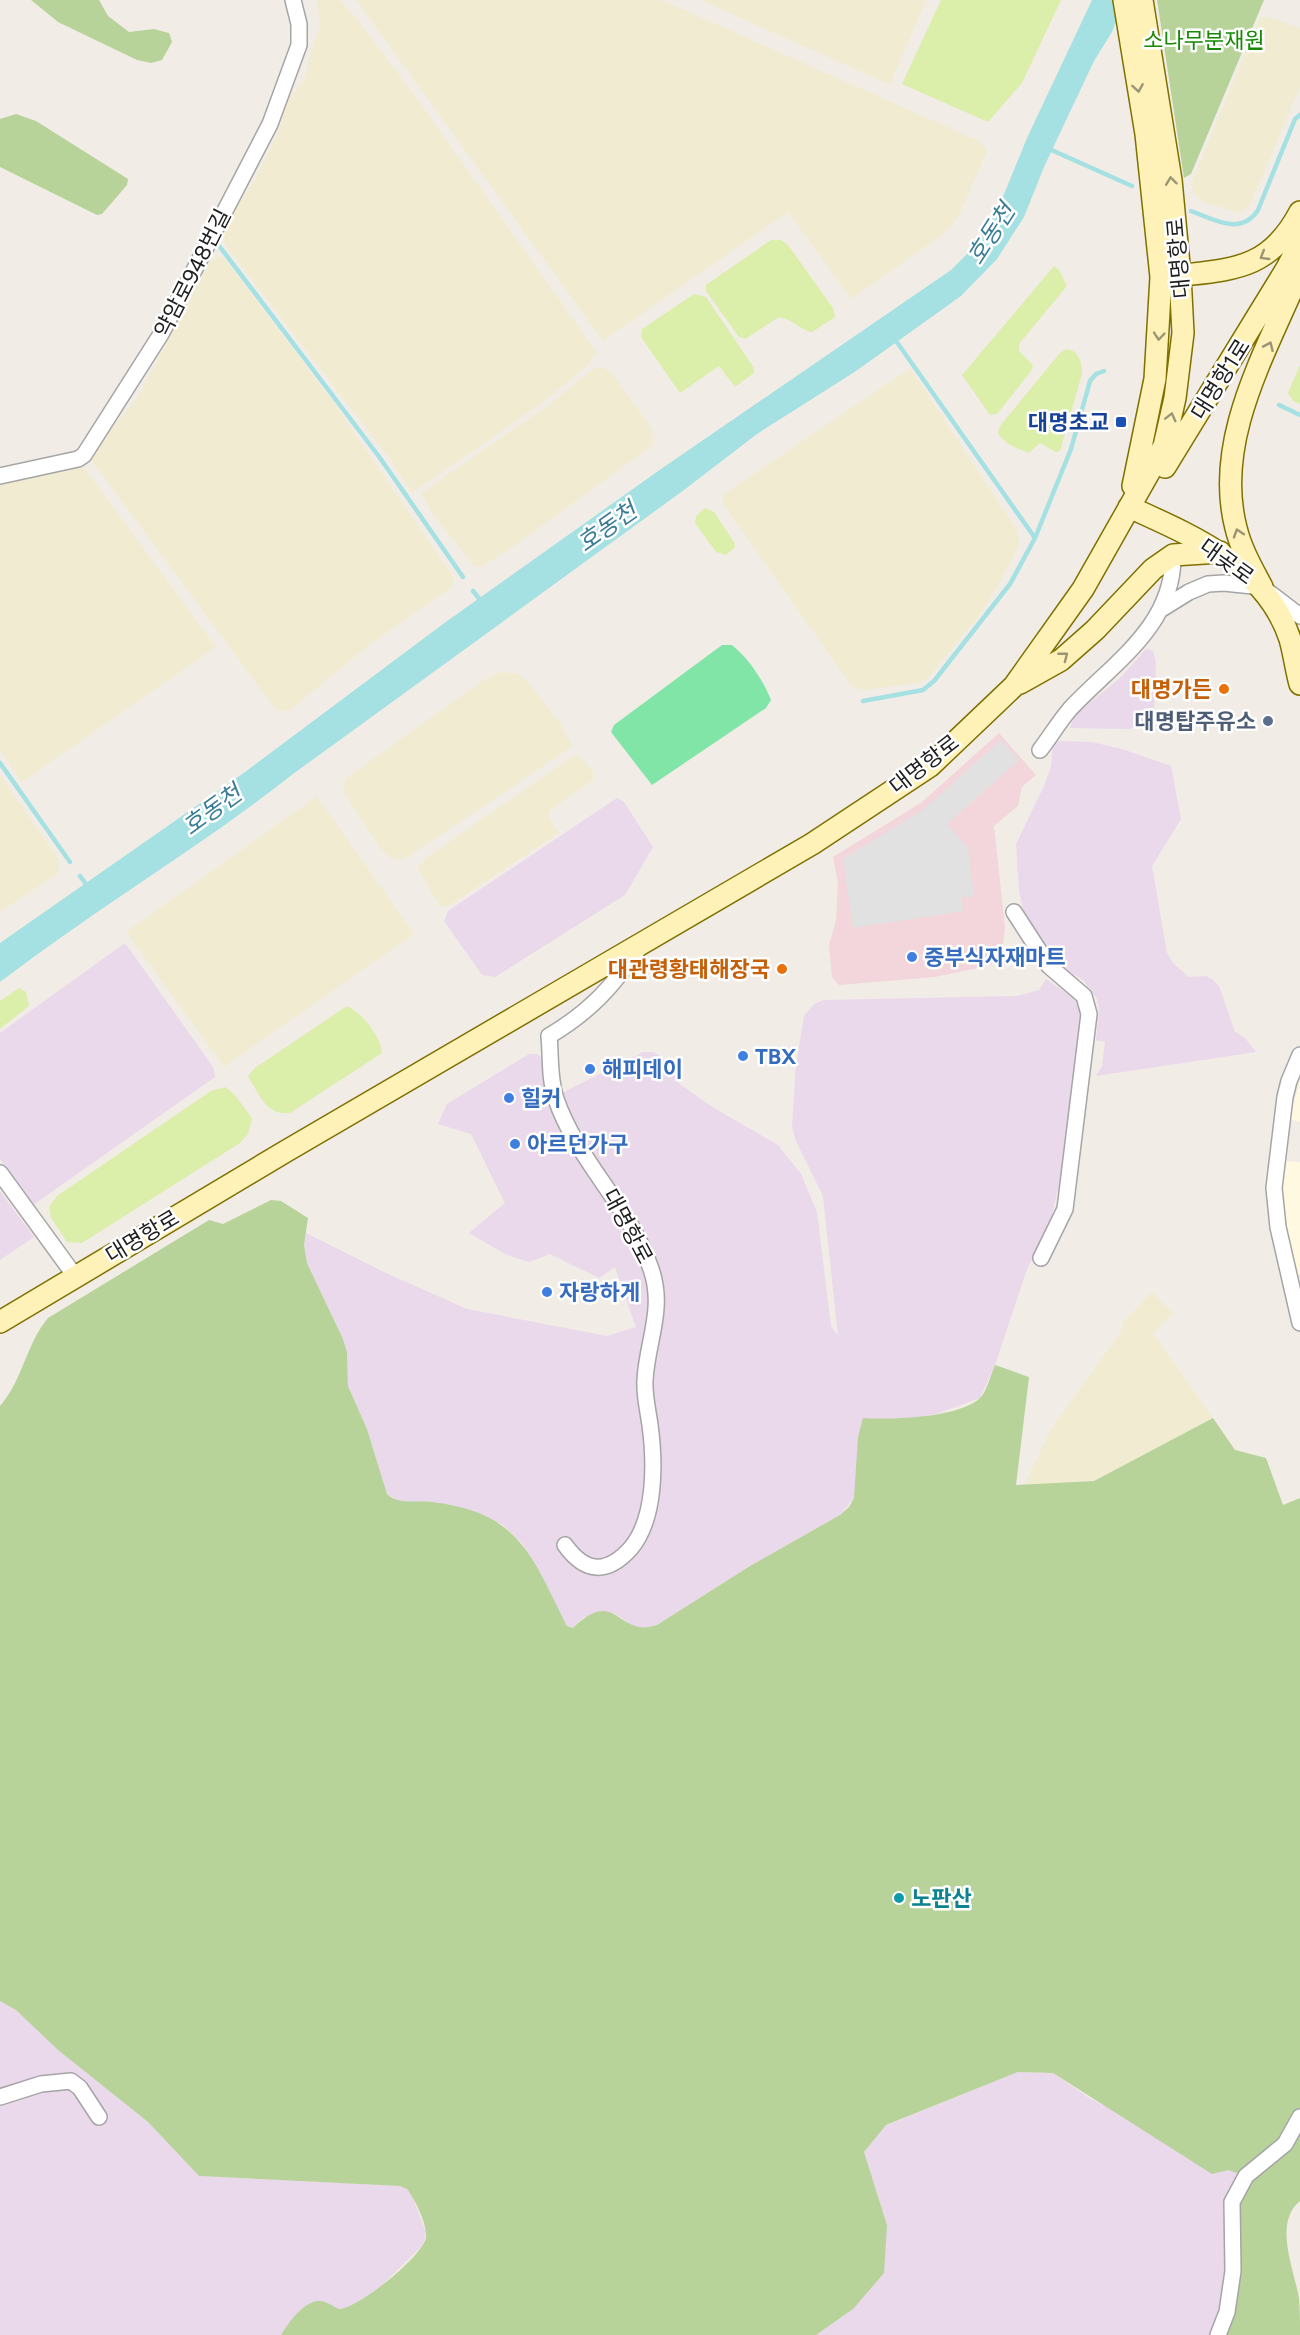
<svg xmlns="http://www.w3.org/2000/svg" width="1300" height="2335" font-family="Figtree,'Noto Sans KR',sans-serif">
	<style>
		.commercial { fill: #f3d6db }
		.industrial { fill: #ead8eb }
		.education { fill: #fff9e2 }
		.farmland { fill: #f1ecd1 }
		.grass { fill: #dbeeaa }
		.forest { fill: #b7d399 }
		.pitch { fill: #81e5a8 }
		.parking { fill: #e1e1e1 }
		.water { fill: #a5e1e2 }
		.lines { fill: none; stroke-linecap: round; stroke-linejoin: round }
		.stream { stroke: #a5e1e2; stroke-width: 4.5 }
		.street-casing { stroke: #a5a5a5; stroke-width: 18 }
		.secondary-casing { stroke: #7f7100; stroke-width: 24 }
		.street { stroke: #fff; stroke-width: 15 }
		.secondary { stroke: #fef2b9; stroke-width: 21 }
		.oneway { stroke: #9b9475 }
		.transit-dot { fill: #1a4fb4; stroke: #fff; stroke-width: 2 }
		.food-dot { fill: #e8710a; stroke: #fff; stroke-width: 2 }
		.service-dot { fill: #5c6f8a; stroke: #fff; stroke-width: 2 }
		.shop-dot { fill: #3f7fe0; stroke: #fff; stroke-width: 2 }
		.culture-dot { fill: #0f9aa8; stroke: #fff; stroke-width: 2 }
		.labels { text-anchor: middle; stroke-width: 5; stroke-linejoin: round; paint-order: stroke }
		.park-label { font-size: 22px; fill: #178905; stroke: #fff }
		.street-label { font-size: 22px; fill: #212121; stroke: #fff }
		.transit-label { font-size: 22px; font-weight: bold; fill: #164399; stroke: #fff; text-anchor: end }
		.food-label { font-size: 22px; font-weight: bold; fill: #c56008; stroke: #fff; text-anchor: end }
		.service-label { font-size: 22px; font-weight: bold; fill: #4e5e75; stroke: #fff; text-anchor: end }
		.shop-label { font-size: 22px; font-weight: bold; fill: #366cbe; stroke: #fff; text-anchor: start }
		.culture-label { font-size: 22px; font-weight: bold; fill: #0d838f; stroke: #fff; text-anchor: start }
		.water-label { font-size: 24px; font-style: italic; fill: #3b7d97; stroke: #fff }
	</style>
	<rect width="100%" height="100%" fill="#f2ece7"/>
	<path class="commercial" d="M999,733L1036,775L1022,787L1018,806L994,826L1005,927L1002,954L997,962L987,966L935,977L839,985L832,977L829,945L836,920L837,901L838,883L833,857L922,802Z"/>
	<path class="industrial" d="M1146,649L1153,651L1156,663L1154,711L1149,724L1129,729L1070,728L1075,715L1120,678Z
		M1057,741L1092,742L1122,749L1171,766L1181,819L1152,866L1167,953L1173,963L1189,977L1206,976L1213,980L1219,986L1235,1032L1245,1038L1256,1052L1096,1076L1102,1066L1105,1042L1096,1040L1099,1010L1097,999L1083,980L1057,965L1024,913L1019,891L1016,844L1044,786L1051,767L1053,746Z
		M617,798L624,802L653,847L625,895L495,977L482,975L444,921L448,911Z
		M125,943L213,1067L215,1077L33,1205L0,1159V1033Z
		M1046,979L1076,999L1081,1018L1063,1165L1050,1224L1027,1269L995,1365L980,1398L936,1414L905,1419H863L854,1498L840,1515L750,1566L657,1625L646,1629L636,1628L614,1613L584,1617L573,1628L567,1626L522,1543L502,1524L452,1505L400,1501L387,1494L367,1429L348,1386L347,1352L343,1339L307,1263L304,1245L306,1233L386,1273L467,1309L607,1336L636,1327L615,1267L599,1278L550,1254L529,1262L505,1254L469,1233L505,1203L471,1134L438,1124L447,1104L529,1054H537L542,1058L543,1083L548,1097L562,1093L643,1052H653L662,1057L680,1084L709,1105L778,1145L801,1174L817,1212L831,1326L838,1336L823,1196L796,1141L792,1127L796,1065L804,1016L814,1004L824,1000L1017,996L1039,990Z
		M0,1191L34,1237L0,1260Z
		M0,2001L16,2010L58,2050L148,2122L199,2176L401,2186L407,2189L412,2196L426,2232L423,2245L380,2287L354,2305L284,2329L281,2335H0Z
		M1018,2072L1053,2073L1089,2098L1228,2170L1246,2176L1233,2271L1218,2335H816L853,2309L887,2225L864,2152L885,2126Z"/>
	<path class="education" d="M1300,1080V1122L1289,1119Z
		M1283,1161L1300,1162V1275L1293,1274L1280,1190Z"/>
	<path class="farmland" d="M317,0H340L357,19L421,104L597,353L587,366L542,403L412,493L389,458L225,245L221,231L255,179L277,135L289,97L305,79L308,61L320,26Z
		M356,0H662L981,142L987,151L959,216L945,233L851,299L788,212L603,341Z
		M700,0H926L890,85Z
		M1260,17H1269L1300,28V87L1253,198L1249,207L1240,213L1206,203L1194,194L1191,184Z
		M218,256L225,259L334,403L454,578L452,587L369,645L289,711L276,710L92,461L93,450L137,398L210,262Z
		M594,368H604L613,374L652,429L653,445L520,542L483,566L475,567L434,516L421,493L547,406Z
		M910,368L1017,530L1020,543L999,584L976,620L927,679L918,683L864,690L852,687L723,504L724,494Z
		M77,465L86,470L216,647L22,782L0,751V480Z
		M502,672L519,674L533,688L558,720L573,746L411,855L400,860L390,858L381,849L344,793L345,779L485,679Z
		M576,754L585,761L593,773V780L550,810L548,816L559,833L447,907H440L417,868L426,858Z
		M0,775L58,858L60,866L57,874L0,912Z
		M317,796L414,934L224,1067L126,932Z
		M1152,1292L1174,1314L1153,1333L1213,1418L1094,1481L1024,1485L1051,1429L1120,1333L1124,1321Z"/>
	<path class="grass" d="M941,0H1061L1022,83L988,122L902,84Z
		M771,240H781L788,245L833,308L835,317L812,332C802,331 794,320 779,317L745,339L739,337L706,291V285Z
		M1054,266L1059,270L1067,286L1019,344V351L1033,365L1031,371L997,414L990,415L962,375Z
		M694,294L706,297L754,368V373L735,387L719,366L680,393L641,337L642,329Z
		M1066,349C1080,351 1082,363 1082,374L1060,451L1056,452L1040,443L1029,453C1018,449 1004,444 998,433L1000,426L1060,353Z
		M1300,365V404L1293,401L1288,393Z
		M705,508L714,512L734,542L735,547L726,555L716,552L695,523L696,516Z
		M19,988L26,992L29,1006L0,1029V1001Z
		M347,1006C362,1013 381,1036 382,1053L290,1113C266,1116 259,1094 248,1076L255,1068Z
		M225,1087L234,1094L252,1118L248,1134L240,1143L82,1243L67,1242L51,1218L49,1207L57,1196L211,1091Z"/>
	<path class="forest" d="M31,0H99L108,16L129,32L154,29L169,33L172,42L162,60L151,63L137,60L58,22Z
		M1157,0H1264L1191,174L1184,178Z
		M16,114L36,121L128,179L127,185L102,214L97,215L0,167V119Z
		M271,1200L281,1201L308,1218L304,1245L307,1263L343,1339L347,1352L348,1386L367,1429L387,1494C398,1505 416,1500 431,1502C520,1512 531,1555 567,1626L573,1628C617,1585 617,1639 657,1625L750,1566L840,1515L849,1507L854,1498L858,1437L863,1418C890,1420 959,1418 980,1398C987,1391 991,1374 995,1365L1029,1377L1016,1485L1094,1481L1213,1418L1235,1450L1266,1458L1283,1505L1300,1498V2201C1273,2223 1294,2269 1299,2298C1300,2310 1300,2323 1300,2335H1218L1227,2312L1232,2202L1245,2176L1228,2170L1212,2174L1053,2073L1018,2072L886,2125L864,2152L887,2225L884,2273L853,2309L816,2335H281C288,2323 305,2299 321,2301C327,2302 333,2306 339,2309C357,2309 424,2256 426,2237C427,2223 415,2200 407,2189L400,2186L199,2176L148,2122L58,2050L16,2010L0,2001V1406C23,1380 26,1344 48,1318L209,1220L223,1224Z"/>
	<path class="pitch" d="M722,645H732C749,659 763,680 771,700L766,708L652,785L611,732L614,725Z"/>
	<path class="parking" d="M1001,740L1019,760L947,824L968,848L974,896L962,898L963,911L853,928L843,859L923,810Z"/>
	<path class="water" d="M1092,0H1124L1112,32L1094,61L1044,167L1024,217L997,259L961,296L856,371L757,434L684,490L293,774C199,848 95,909 0,982V943L245,772L443,624L661,469L951,270L979,242L1000,204L1027,138Z"/>
	<g class="lines">
		<path class="stream" d="M1047,148L1132,186
			M1191,211C1215,220 1241,236 1258,210L1295,119L1300,115
			M220,247L380,458L463,577
			M1279,405L1300,415
			M1035,538L1071,449L1090,381L1096,374L1104,371
			M473,591L481,601
			M863,701L923,690L934,681L1010,584L1035,538L894,338
			M0,763L70,862
			M80,876L89,888"/>
		<g class="street-casing">
			<path id="street" d="M0,476L78,459L84,455L161,334L270,124L299,45V24L293,0
				M1160,610L1189,592L1208,584L1224,583L1262,587L1300,616
				M1040,750C1050,737 1059,722 1070,709C1113,663 1174,626 1173,555
				M1014,912L1049,966L1084,996L1089,1014L1065,1209L1041,1258
				M1300,1055L1289,1081L1285,1097L1274,1188L1278,1227L1300,1323
				M0,1173L75,1276
				M565,1545C585,1573 607,1575 631,1548C656,1518 655,1462 650,1425C648,1410 644,1395 645,1380C647,1341 665,1309 651,1269C630,1206 577,1161 556,1099C549,1079 551,1056 549,1036C591,1011 613,986 640,947
				M0,2097L41,2084L71,2081L80,2088L99,2117
				M1218,2335L1227,2312L1233,2271L1232,2202L1246,2176L1285,2144L1300,2117"/>
		</g>
		<g class="secondary-casing">
			<path id="secondary" d="M1124,0L1146,134L1161,277L1155,379L1133,486
				M1167,277C1229,269 1268,273 1300,212
				M1165,467L1287,268L1300,243
				M1129,507C1193,536 1266,566 1290,639C1294,653 1296,669 1300,684
				M1262,587C1252,568 1241,549 1236,528C1213,439 1267,351 1300,271
				M1020,683L1061,660L1095,630L1153,569L1173,555L1220,552
				M0,1322L288,1150L812,844L930,766L1014,686L1083,589L1164,446L1175,398L1183,333L1180,275L1171,180L1142,0"/>
		</g>
		<use href="#street" class="street"/>
		<use href="#secondary" class="secondary"/>
	</g>
	<defs><path id="oneway-chevron" d="M-2-3.5L2.5 0L-2 3.5" fill="none" stroke-width="1.6" stroke-linecap="round" stroke-linejoin="round" transform="scale(1.5)"/></defs>
	<g class="oneway">
		<use href="#oneway-chevron" transform="translate(1138 88) rotate(81)"/>
		<use href="#oneway-chevron" transform="translate(1171 181) rotate(-97)"/>
		<use href="#oneway-chevron" transform="translate(1264 256) rotate(149)"/>
		<use href="#oneway-chevron" transform="translate(1159 336) rotate(95)"/>
		<use href="#oneway-chevron" transform="translate(1269 346) rotate(-66)"/>
		<use href="#oneway-chevron" transform="translate(1171 417) rotate(-76)"/>
		<use href="#oneway-chevron" transform="translate(1238 533) rotate(-108)"/>
		<use href="#oneway-chevron" transform="translate(1064 656) rotate(-38)"/>
	</g>
	<rect class="transit-dot" x="1115" y="416" width="12" height="12" rx="3"/>
	<g class="food-dot">
		<circle cx="1224" cy="689" r="6"/>
		<circle cx="782" cy="969" r="6"/>
	</g>
	<circle class="service-dot" cx="1268" cy="721" r="6"/>
	<g class="shop-dot">
		<circle cx="912" cy="957" r="6"/>
		<circle cx="743" cy="1056" r="6"/>
		<circle cx="590" cy="1069" r="6"/>
		<circle cx="509" cy="1098" r="6"/>
		<circle cx="515" cy="1144" r="6"/>
		<circle cx="547" cy="1292" r="6"/>
	</g>
	<circle class="culture-dot" cx="899" cy="1898" r="6"/>
	<g class="labels">
		<g class="park-label">
			<text x="1204" y="48">소나무분재원</text>
		</g>
		<g class="street-label">
			<text transform="translate(1178 258) rotate(-95)" y="8">대명항로</text>
			<text transform="translate(192 273) rotate(-63)" y="8">약암로948번길</text>
			<text transform="translate(1220 379) rotate(-58)" y="8">대명항1로</text>
			<text transform="translate(1227 561) rotate(36)" y="8">대곶로</text>
			<text transform="translate(924 764) rotate(-38)" y="8">대명항로</text>
			<text transform="translate(628 1226) rotate(62)" y="8">대명항로</text>
			<text transform="translate(142 1236) rotate(-31)" y="8">대명항로</text>
		</g>
		<g class="transit-label">
			<text x="1109" y="430">대명초교</text>
		</g>
		<g class="food-label">
			<text x="1212" y="697">대명가든</text>
			<text x="770" y="977">대관령황태해장국</text>
		</g>
		<g class="service-label">
			<text x="1256" y="729">대명탑주유소</text>
		</g>
		<g class="shop-label">
			<text x="924" y="965">중부식자재마트</text>
			<text x="755" y="1064">TBX</text>
			<text x="602" y="1077">해피데이</text>
			<text x="521" y="1106">힐커</text>
			<text x="527" y="1152">아르던가구</text>
			<text x="559" y="1300">자랑하게</text>
		</g>
		<g class="culture-label">
			<text x="911" y="1906">노판산</text>
		</g>
		<g class="water-label">
			<text transform="translate(991 234) rotate(-57)" y="8">호동천</text>
			<text transform="translate(607 527) rotate(-35)" y="8">호동천</text>
			<text transform="translate(212 810) rotate(-36)" y="8">호동천</text>
		</g>
	</g>
</svg>
